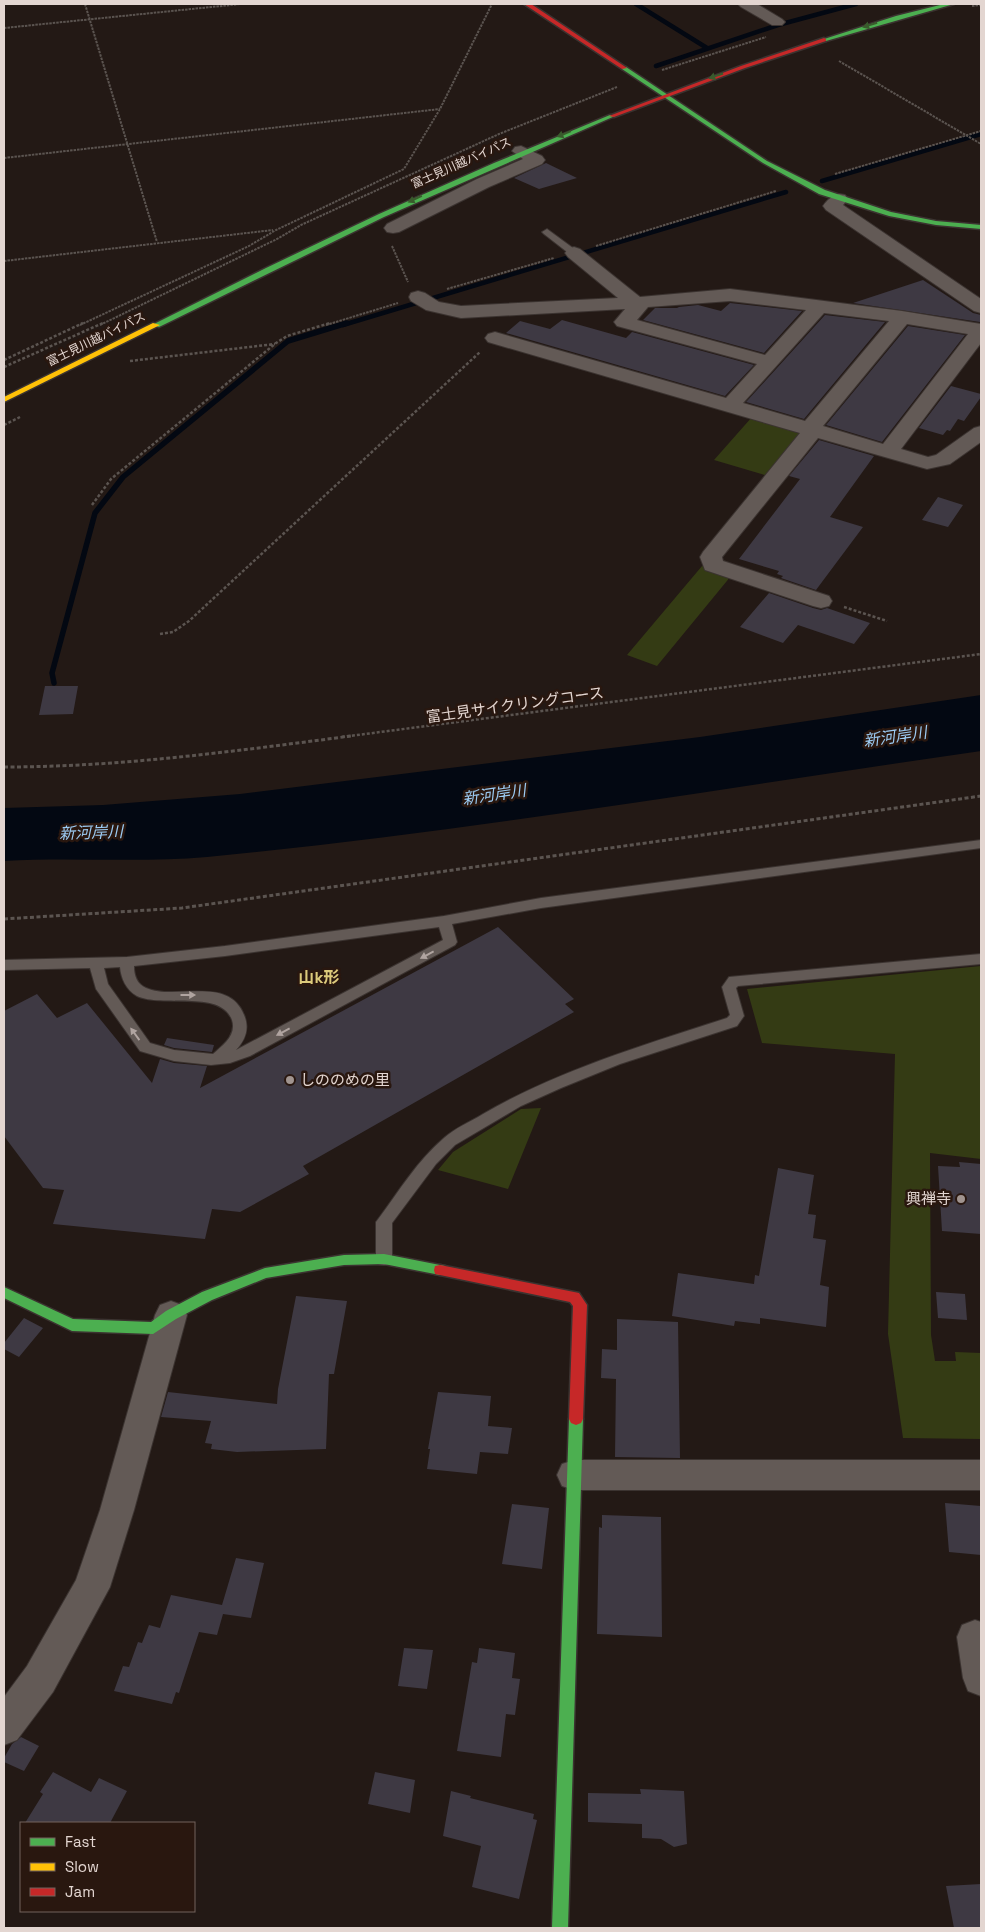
<svg xmlns="http://www.w3.org/2000/svg" width="985" height="1932" font-family="'Space Grotesk','Noto Sans JP',sans-serif">
	<style>
		.green { fill: #343b14 }
		.water { fill: #030812 }
		.lines { fill: none; stroke-linecap: round; stroke-linejoin: round }
		.stream-far1 { stroke: #030812; stroke-width: 4.5 }
		.stream { stroke: #030812; stroke-width: 5.5 }
		.building { fill: #3e3943 }
		.lane-casing { stroke: #3b3330; stroke-width: 2 }
		.street-casing { stroke: #3b3330; stroke-width: 2 }
		.fast-casing { stroke: #3b3330; stroke-width: 3 }
		.slow-casing { stroke: #3b3330; stroke-width: 3 }
		.jam-casing { stroke: #3b3330; stroke-width: 3 }
		.path-far2 { stroke: #5b5450; stroke-width: 2; stroke-dasharray: 2.5 1; stroke-linecap: butt }
		.path-far1 { stroke: #5b5450; stroke-width: 2.5; stroke-dasharray: 3 2; stroke-linecap: butt }
		.path { stroke: #5b5450; stroke-width: 3; stroke-dasharray: 4 2.5; stroke-linecap: butt }
		.lane { fill: #635a56; fill-rule: evenodd }
		.street { fill: #635a56; fill-rule: evenodd }
		.fast { fill: #4caf50; fill-rule: evenodd }
		.slow { fill: #ffc107; fill-rule: evenodd }
		.jam { fill: #c62828; fill-rule: evenodd }
		.oneway { fill: #395b2c }
		.oneway2 { fill: #b0a4a0 }
		.poi-dot { fill: #a0948f; stroke: #29170f; stroke-width: 2 }
		.labels { text-anchor: middle; stroke-width: 5; stroke-linejoin: round; paint-order: stroke }
		.far-street-label { font-size: 12px; fill: #e3d6d1; stroke: #29170f }
		.street-label { font-size: 15px; fill: #e3d6d1; stroke: #29170f }
		.poi-label { font-size: 15px; fill: #e3d6d1; stroke: #29170f; text-anchor: start }
		.water-label { font-size: 16px; font-style: italic; fill: #9ccbf3; stroke: #29170f }
		.neighbourhood-label { font-size: 16px; font-weight: bold; fill: #dcca7c; stroke: #29170f }
	</style>
	<rect width="100%" height="100%" fill="#231915"/>
	<path class="green" d="M752,417L804,433L768,476L714,460Z
		M702,566L731,576L657,666L627,655Z
		M981,966V1159L930,1153L931,1335L935,1361H956L955,1352L981,1353V1439L903,1438L888,1334L895,1054L762,1043L747,989Z
		M541,1108L508,1189L438,1170L453,1152L521,1109Z"/>
	<path class="water" d="M981,695V751C723,788 466,832 207,857C139,863 71,857 4,861V808L103,805L240,794L700,737Z"/>
	<g class="lines">
		<path class="stream-far1" d="M636,4L707,48
			M656,66L778,25L856,4
			M822,181L981,134
			M343,325L786,192"/>
		<path class="stream" d="M54,683L52,673L95,513L123,477L288,341L347,323"/>
	</g>
	<path class="building" d="M546,163L577,178L539,189L514,178Z
		M923,280L973,313L981,315V321L980,322L853,303Z
		M730,303L802,311L764,353L643,320L655,308H677L679,307L698,305L721,311Z
		M825,315L885,322L804,419L746,402Z
		M562,320L626,338L632,332L754,365L725,396L506,333L520,321L550,329Z
		M908,326L965,335L882,442L826,425Z
		M951,386L981,394V397L964,421L958,419L950,431L947,430L943,435L919,428Z
		M819,440L874,456L830,517L863,527L816,590L781,578L783,576L777,574L779,571L739,559L800,479L789,476Z
		M938,497L963,505L948,527L922,520Z
		M769,593L813,608L821,610L827,608L870,623L854,644L798,625L783,643L740,627Z
		M45,686H78L73,714L39,715Z
		M498,927L574,999L565,1004L574,1012L303,1166L309,1174L240,1212L212,1209L205,1239L53,1224L64,1190L43,1188L4,1136V1011L37,994L57,1018L87,1003L152,1083L160,1059L174,1063L207,1066L200,1088Z
		M167,1038L214,1045L212,1052L174,1048L164,1045Z
		M959,1162L981,1164V1234L942,1231L938,1166L960,1167Z
		M778,1168L814,1175L808,1214L816,1215L813,1238L826,1240L820,1285L829,1287L826,1327L760,1318V1324L735,1321L734,1326L672,1316L678,1273L754,1284L755,1275L759,1276Z
		M936,1292L965,1294L967,1320L938,1318Z
		M296,1296L347,1301L334,1374H329L326,1449L237,1452L211,1449L212,1444L205,1443L211,1421L161,1417L168,1392L277,1404L278,1389Z
		M24,1318L43,1328L19,1357L4,1349V1343Z
		M617,1319L678,1322L680,1458L615,1457L616,1379L601,1378L602,1349L617,1350Z
		M438,1392L491,1396L488,1426L512,1428L508,1454L480,1452L477,1474L427,1469L430,1449H428Z
		M945,1503L981,1506V1555L949,1552Z
		M512,1504L549,1508L542,1569L502,1564Z
		M602,1515L661,1517L662,1637L597,1634L599,1527L602,1528Z
		M236,1558L264,1563L251,1618L223,1614L217,1635L199,1632L179,1693L176,1692L172,1704L114,1691L123,1666L129,1667L138,1642L142,1643L149,1625L160,1628L171,1595L222,1605Z
		M404,1648L433,1650L427,1689L398,1686Z
		M479,1648L515,1653L512,1678L520,1679L515,1715L506,1714L501,1757L457,1751L472,1662L477,1663Z
		M21,1737L39,1746L24,1771L4,1762V1758L12,1744Z
		M53,1772L91,1792L99,1778L127,1791L110,1823H25L43,1794L40,1792Z
		M375,1772L415,1780L410,1813L368,1804Z
		M640,1789L684,1791L687,1844L674,1847L661,1839L642,1838V1824L588,1822V1793L641,1794Z
		M451,1791L471,1796L470,1798L534,1814L533,1819L537,1820L519,1899L472,1887L481,1846L443,1836Z
		M981,1884V1928H954L946,1886Z"/>
	<g class="lines">
		<g class="lane-casing">
			<path id="lane" d="M547,229L577,251V255H571L544,234L542,232Z
				M981,840V848L541,908L452,924L457,942L455,945L250,1056L230,1063L211,1065L174,1061L140,1051L96,989L90,968L4,970V960L127,957L225,946L444,916L541,898ZM439,927L443,940L236,1050C245,1040 250,1029 244,1015C228,975 175,1001 146,988C137,984 134,976 134,966L225,956ZM120,967C121,978 126,990 137,996C162,1008 221,989 232,1020C237,1035 223,1045 213,1054L174,1050L150,1043L108,984L104,968Z
				M981,954V964L738,986L736,988L744,1016L737,1026L620,1064L561,1088L521,1106L455,1145L436,1164L392,1223V1259L390,1264L384,1265L378,1264L376,1259V1222L379,1218C399,1191 418,1160 444,1138C455,1128 470,1122 483,1114C559,1070 644,1045 727,1018L730,1015L722,987L729,977Z"/>
		</g>
		<g class="street-casing">
			<path id="street" d="M738,4H757L782,19L785,22L782,25H772L741,7Z
				M521,146L542,156L545,160L542,164L489,187L399,232L393,233L387,232L384,228L387,224L477,179L523,159L512,151L515,147Z
				M839,194L845,195L848,199L843,205L981,299V313L974,311L826,210L823,206C827,200 832,196 839,194Z
				M574,247L580,249L640,297L730,289L902,311L981,324V343L901,449L928,457L936,455L974,428L981,426V442L950,464L927,469L818,438L722,557L723,561L829,596L832,601L829,606L821,608L813,606L705,570L700,557L703,552L800,433L488,342L485,338L488,334L495,332L726,398L757,364L617,326L614,322L625,309L461,318L426,310L411,301L409,297L411,293L418,291L425,293L439,302L461,306L618,298L568,257L565,253L568,249ZM730,301L806,310L765,355L637,320L648,307ZM824,313L889,321L805,421L743,403ZM907,324L968,334L883,444L823,426Z
				M171,1301L182,1305L187,1315L134,1510L110,1587L53,1692L17,1740L4,1745V1697L27,1666L76,1580L100,1510L155,1315L160,1305Z
				M574,1460H981V1490H574L562,1486L557,1475L562,1464Z
				M975,1620L981,1622V1696L968,1691L963,1678L957,1637L962,1625Z"/>
		</g>
		<g class="fast-casing">
			<path id="fast" d="M944,4H954L826,41L821,40L896,16Z
				M622,67H626L767,161L825,190L891,212L936,221L981,225V229L936,225L889,216L819,194L763,163L622,69Z
				M610,115L615,116L384,217L159,327L152,325L266,268L379,214L494,163Z
				M384,1254L440,1265L445,1266L446,1270L445,1274L440,1275L384,1264L344,1265L266,1278L212,1300L176,1319L153,1334L72,1331L4,1298V1287L73,1319L151,1322L166,1311L202,1292L265,1268L344,1255Z
				M576,1413L581,1415L583,1419L568,1928H552L569,1419L571,1415Z"/>
		</g>
		<g class="slow-casing">
			<path id="slow" d="M153,323L160,325L4,402V397Z"/>
		</g>
		<g class="jam-casing">
			<path id="jam" d="M524,4H531L627,68L622,69Z
				M824,38L826,39V41L745,68L614,117L609,116L741,66Z
				M440,1265L579,1293L587,1305L583,1419L581,1423L576,1425L571,1423L569,1419L573,1306L570,1302L440,1275L435,1274L434,1270L435,1266Z"/>
		</g>
		<path class="path-far2" d="M85,4L157,242
			M972,6L981,5
			M4,28L241,4
			M839,61L981,144
			M662,70L766,37
			M4,158L440,109
			M835,174L981,131
			M392,246L408,282
			M596,246L776,191
			M4,261L273,230
			M447,289L554,258
			M80,325L249,246L276,230L404,169L440,109L492,4
			M100,325L277,239L301,225L499,134L617,87
			M326,325L398,303"/>
		<path class="path-far1" d="M4,360L83,323
			M130,361L275,344
			M4,367L103,323
			M4,425L20,417
			M92,505L111,479L276,343L287,336L330,323
			M844,607L887,621
			M160,634L173,632L189,621L480,352
			M342,737L981,654"/>
		<path class="path" d="M4,767C121,767 236,751 351,736
			M4,919L182,908L981,796"/>
		<use href="#lane" class="lane"/>
		<use href="#street" class="street"/>
		<use href="#fast" class="fast"/>
		<use href="#slow" class="slow"/>
		<use href="#jam" class="jam"/>
	</g>
	<defs><path id="oneway-solid" d="M-6-.8H1V-3.2L6.5 0L1 3.2V.8H-6Z" transform="scale(1.25)"/></defs>
	<g class="oneway">
		<use href="#oneway-solid" transform="translate(870 25) rotate(163)"/>
		<use href="#oneway-solid" transform="translate(716 76) rotate(161)"/>
		<use href="#oneway-solid" transform="translate(564 134) rotate(158)"/>
		<use href="#oneway-solid" transform="translate(415 199) rotate(155)"/>
	</g>
	<g class="oneway2">
		<use href="#oneway-solid" transform="translate(427 955) rotate(152)"/>
		<use href="#oneway-solid" transform="translate(188 995)"/>
		<use href="#oneway-solid" transform="translate(283 1032) rotate(152)"/>
		<use href="#oneway-solid" transform="translate(135 1034) rotate(-126)"/>
	</g>
	<g class="poi-dot">
		<circle cx="290" cy="1080" r="5"/>
		<circle cx="961" cy="1199" r="5"/>
	</g>
	<g class="labels">
		<g class="far-street-label">
			<text transform="translate(461 163) rotate(-24)" y="4">富士見川越バイパス</text>
			<text transform="translate(96 339) rotate(-26)" y="4">富士見川越バイパス</text>
		</g>
		<g class="street-label">
			<text transform="translate(515 705) rotate(-8)" y="5">富士見サイクリングコース</text>
		</g>
		<g class="poi-label">
			<text x="300" y="1085">しののめの里</text>
			<text x="951" y="1204" text-anchor="end">興禅寺</text>
		</g>
		<g class="water-label">
			<text transform="translate(895 736) rotate(-8)" y="6">新河岸川</text>
			<text transform="translate(494 794) rotate(-8)" y="6">新河岸川</text>
			<text transform="translate(91 832) rotate(-2)" y="6">新河岸川</text>
		</g>
		<g class="neighbourhood-label">
			<text x="319" y="983">山k形</text>
		</g>
	</g>
	<rect width="985" height="1932" fill="none" stroke="#e3d6d1" stroke-width="10"/>
	<rect x="20" y="1822" width="175" height="90" fill="#29170f" stroke="#73635d"/>
	<rect x="30" y="1838" width="25" height="8" fill="#4caf50" stroke="#73635d"/>
	<text x="65" y="1847" font-size="15" fill="#e3d6d1">Fast</text>
	<rect x="30" y="1863" width="25" height="8" fill="#ffc107" stroke="#73635d"/>
	<text x="65" y="1872" font-size="15" fill="#e3d6d1">Slow</text>
	<rect x="30" y="1888" width="25" height="8" fill="#c62828" stroke="#73635d"/>
	<text x="65" y="1897" font-size="15" fill="#e3d6d1">Jam</text>
</svg>
